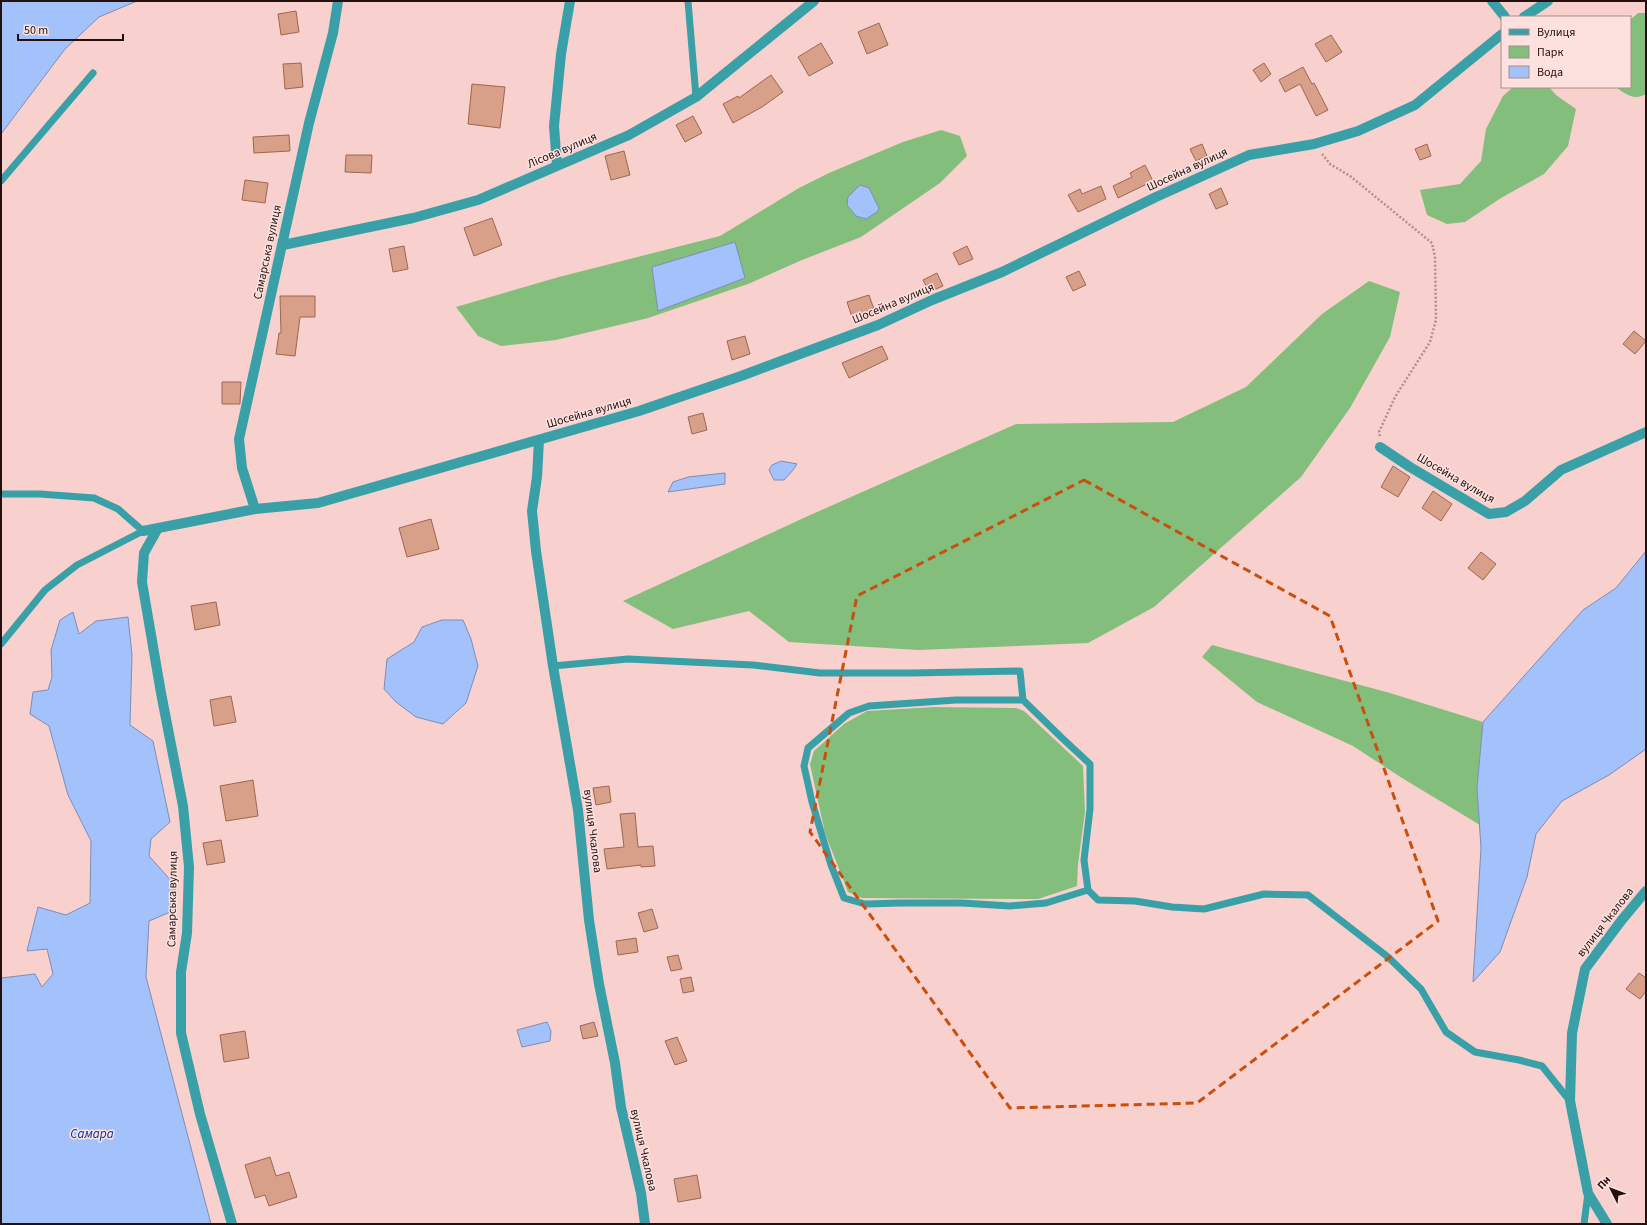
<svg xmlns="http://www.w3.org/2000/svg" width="1647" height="1225" font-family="'Source Sans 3',sans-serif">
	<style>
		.green { fill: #83be7d }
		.water { fill: #a3c2fc; stroke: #7e8cb5 }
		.building { fill: #d89f89; stroke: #9c6752 }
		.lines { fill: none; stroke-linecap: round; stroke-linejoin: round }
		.path { stroke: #b18f8d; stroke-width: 2.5; stroke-dasharray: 2 2; stroke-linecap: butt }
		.lane { stroke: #39a0a7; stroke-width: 7 }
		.street { stroke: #39a0a7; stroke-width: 10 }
		.marked { fill: none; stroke: #cb4e0c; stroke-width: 3; stroke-dasharray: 8 5; stroke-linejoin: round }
		.labels { text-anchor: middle; stroke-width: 3; stroke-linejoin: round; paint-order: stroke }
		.street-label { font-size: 12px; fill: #260f0f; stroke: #fce1df }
		.water-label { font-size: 13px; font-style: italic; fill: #0238a1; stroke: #fce1df }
	</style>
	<rect width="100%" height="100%" fill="#f8d0cd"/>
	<path class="green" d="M1638,13H1646V94C1634,101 1625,94 1616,87H1630V20Z
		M1513,87H1549L1556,95L1576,109L1568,146L1544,174L1501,198L1465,222L1447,224L1427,215L1420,190L1460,184L1481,161L1486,129L1503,96Z
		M941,130L960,136L967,156L940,183L861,237L802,260L748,284L648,318L556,340L501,346L478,336L456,307L559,277L720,236L799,188L829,173L903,142Z
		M1369,281L1400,292L1390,337L1350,408L1301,477L1154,607L1088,643L918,650L789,642L749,611L673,629L623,601L808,516L1016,424L1173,422L1246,387L1322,314Z
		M1212,645L1390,693L1483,722L1477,788L1480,825L1402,778L1353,746L1257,702L1202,657Z
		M935,707L1016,708L1024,711L1083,766L1085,812L1078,864L1077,886L1038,899L862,898L848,892L825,833L810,764L814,751L844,724L867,711Z"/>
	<path class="water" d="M1,1H137L99,17L65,49L1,134Z
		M860,185L869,188L879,208L877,212L866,219L856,216L847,205L848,197Z
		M735,242L745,278L658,311L652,267Z
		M781,461L797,464L793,470L784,480H774L769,470L772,465Z
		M725,473V484L668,492L673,482L688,477Z
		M1646,551V749L1609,775L1562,801L1536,834L1527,877L1500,952L1473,982L1481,848L1477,788L1483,722L1583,610L1616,588Z
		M73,612L79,634L96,621L128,617L132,655L130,725L153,741L170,822L151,839L149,856L175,885V910L149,921L146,977L211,1224H1V978L35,974L42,987L53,974L47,949L27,951L38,907L66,915L90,903L91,841L68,795L49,726L30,714L33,692L48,690L52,677L51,650L60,620Z
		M442,620H463L471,639L478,666L466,703L443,724L416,717L396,702L384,689L387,659L414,642L422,627Z
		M547,1022L551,1031L550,1041L522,1047L517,1030Z"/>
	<path class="building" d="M296,11L299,32L281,35L278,14Z
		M879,23L888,45L867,54L858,32Z
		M1331,35L1342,52L1326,62L1315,44Z
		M821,43L833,63L809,76L798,57Z
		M301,63L303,87L285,89L283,64Z
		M1264,63L1271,74L1261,82L1253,70Z
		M1303,67L1312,84L1314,83L1328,110L1316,116L1300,84L1285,92L1279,80Z
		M771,75L783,92L762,107L733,123L723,104L738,96L739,98Z
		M472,84L505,87L500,128L468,124Z
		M693,116L702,133L685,142L676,125Z
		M289,135L290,151L254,153L253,137Z
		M1202,144L1207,156L1196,161L1190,149Z
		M1427,144L1431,156L1420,160L1415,149Z
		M624,151L630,175L611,180L605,156Z
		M346,155H372L371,173L345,172Z
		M1145,165L1153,181L1118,198L1113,186L1132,177L1130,173Z
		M245,180L268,183L265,203L242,200Z
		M1101,186L1106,199L1078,212L1068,195L1080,189L1082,194Z
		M1221,188L1228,204L1216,209L1209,194Z
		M492,218L502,245L474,256L464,228Z
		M404,246L408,269L393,272L389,249Z
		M967,246L973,259L959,265L953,253Z
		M1079,271L1086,285L1073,291L1066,277Z
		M937,273L943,286L929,292L923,280Z
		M869,295L875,312L853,320L847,302Z
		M280,296H315V317H300L295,356L276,354L279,333H281Z
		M1634,331L1646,341L1635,354L1623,344Z
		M745,336L750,354L732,360L727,341Z
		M882,346L888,359L849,378L842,363Z
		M222,382H241L240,404H222Z
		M703,413L707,430L692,434L688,417Z
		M1393,466L1410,477L1398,497L1381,487Z
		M1433,491L1452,504L1441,521L1422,508Z
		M431,519L439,549L407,557L399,528Z
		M1481,552L1496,564L1483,580L1468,568Z
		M216,602L220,625L195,630L191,606Z
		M231,696L236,722L214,726L210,700Z
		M253,780L258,816L226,821L220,786Z
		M609,786L611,802L596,805L593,788Z
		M635,813L638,847L653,846L655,866L641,867V865L607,869L604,849L624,847L620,814Z
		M221,840L225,862L207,865L203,843Z
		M652,909L658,928L644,932L638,913Z
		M636,938L638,952L618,955L616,941Z
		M678,955L682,969L671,971L667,957Z
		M1639,973L1646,978V991L1640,999L1626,989Z
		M691,977L694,991L683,993L680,979Z
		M594,1022L598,1036L583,1039L580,1026Z
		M245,1031L249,1058L224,1062L220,1035Z
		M677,1037L687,1061L675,1065L665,1041Z
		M270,1157L276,1176L289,1172L297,1197L269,1206L265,1195L255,1198L245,1165Z
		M697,1175L701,1198L678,1202L674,1179Z"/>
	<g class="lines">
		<path class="path" d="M1322,154L1330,164L1350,176L1432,243L1435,257L1436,320L1430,342L1395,397L1379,432L1380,437"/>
		<path class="lane" d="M688,1L696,97
			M1,181L93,73
			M1,494H40L94,498L118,509L143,531L77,565L45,590L1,644
			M553,666L628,659L753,665L820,673H911L1020,671L1023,700L1062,738L1090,764V809L1084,860L1088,890L1098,900L1135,901L1172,907L1204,909L1264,894L1308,895L1388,957L1421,989L1446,1032L1475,1052L1519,1060L1542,1066L1570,1101
			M1023,700H956L869,706L849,713L808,748L804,766L812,802L831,865L844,898L865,904L900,903H962L1010,906L1046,903L1088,890
			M1584,1224L1588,1193"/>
		<path class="street" d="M1492,1L1505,17
			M1524,17L1548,1
			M557,166L554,126L561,54L570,1
			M283,245L413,218L478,200L629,135L696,97L814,1
			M539,440L537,477L532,511L536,551L553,666L578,810L589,920L599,984L615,1063L621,1107L641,1193L645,1224
			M1380,447L1410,467L1489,514L1506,512L1525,501L1561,470L1646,432
			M255,509L242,468L239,439L309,123L333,33L338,1
			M158,528L144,553L142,582L161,693L183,806L189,867L187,933L181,972V1033L200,1114L232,1224
			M143,531L255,509L318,503L639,411L741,376L878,325L932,300L1002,272L1156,197L1249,155L1314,144L1358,131L1415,105L1502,34
			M1607,1224L1588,1193L1570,1101L1572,1033L1585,969L1621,921L1646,891"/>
	</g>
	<path class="marked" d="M1084,480L1330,616L1438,921L1197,1103L1010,1108L810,832L857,596Z"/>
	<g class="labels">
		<g class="street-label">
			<text transform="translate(562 150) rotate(-23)" y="4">Лісова вулиця</text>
			<text transform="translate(1187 169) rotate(-25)" y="4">Шосейна вулиця</text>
			<text transform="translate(267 252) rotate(-78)" y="4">Самарська вулиця</text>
			<text transform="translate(893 303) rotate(-23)" y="4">Шосейна вулиця</text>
			<text transform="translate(589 412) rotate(-16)" y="4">Шосейна вулиця</text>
			<text transform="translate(1456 478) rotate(30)" y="4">Шосейна вулиця</text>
			<text transform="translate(593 831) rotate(83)" y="4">вулиця Чкалова</text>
			<text transform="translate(172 899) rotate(-89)" y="4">Самарська вулиця</text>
			<text transform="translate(1605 922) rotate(-52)" y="4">вулиця Чкалова</text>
			<text transform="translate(644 1150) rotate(77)" y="4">вулиця Чкалова</text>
		</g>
		<g class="water-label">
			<text x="92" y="1138">Самара</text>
		</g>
	</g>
	<rect width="1647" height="1225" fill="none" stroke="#260f0f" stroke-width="4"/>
	<rect x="1501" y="16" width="130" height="72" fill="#fce1df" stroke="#a68d8c"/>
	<rect x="1509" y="29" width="20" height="6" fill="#39a0a7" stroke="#a68d8c"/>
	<text x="1537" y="36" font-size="12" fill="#260f0f">Вулиця</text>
	<rect x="1509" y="46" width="20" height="12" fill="#83be7d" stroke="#a68d8c"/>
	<text x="1537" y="56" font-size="12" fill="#260f0f">Парк</text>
	<rect x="1509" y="66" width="20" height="12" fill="#a3c2fc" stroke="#a68d8c"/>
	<text x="1537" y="76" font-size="12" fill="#260f0f">Вода</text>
	<g transform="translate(1611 1189) rotate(312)" stroke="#fce1df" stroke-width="3" paint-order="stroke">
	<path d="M0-3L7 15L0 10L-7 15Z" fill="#260f0f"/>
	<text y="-6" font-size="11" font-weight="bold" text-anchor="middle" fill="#260f0f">Пн</text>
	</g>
	<path d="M18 34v6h105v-6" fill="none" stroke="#260f0f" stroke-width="2"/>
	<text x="24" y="34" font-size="12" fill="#260f0f" stroke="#fce1df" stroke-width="3" paint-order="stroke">50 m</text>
</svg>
